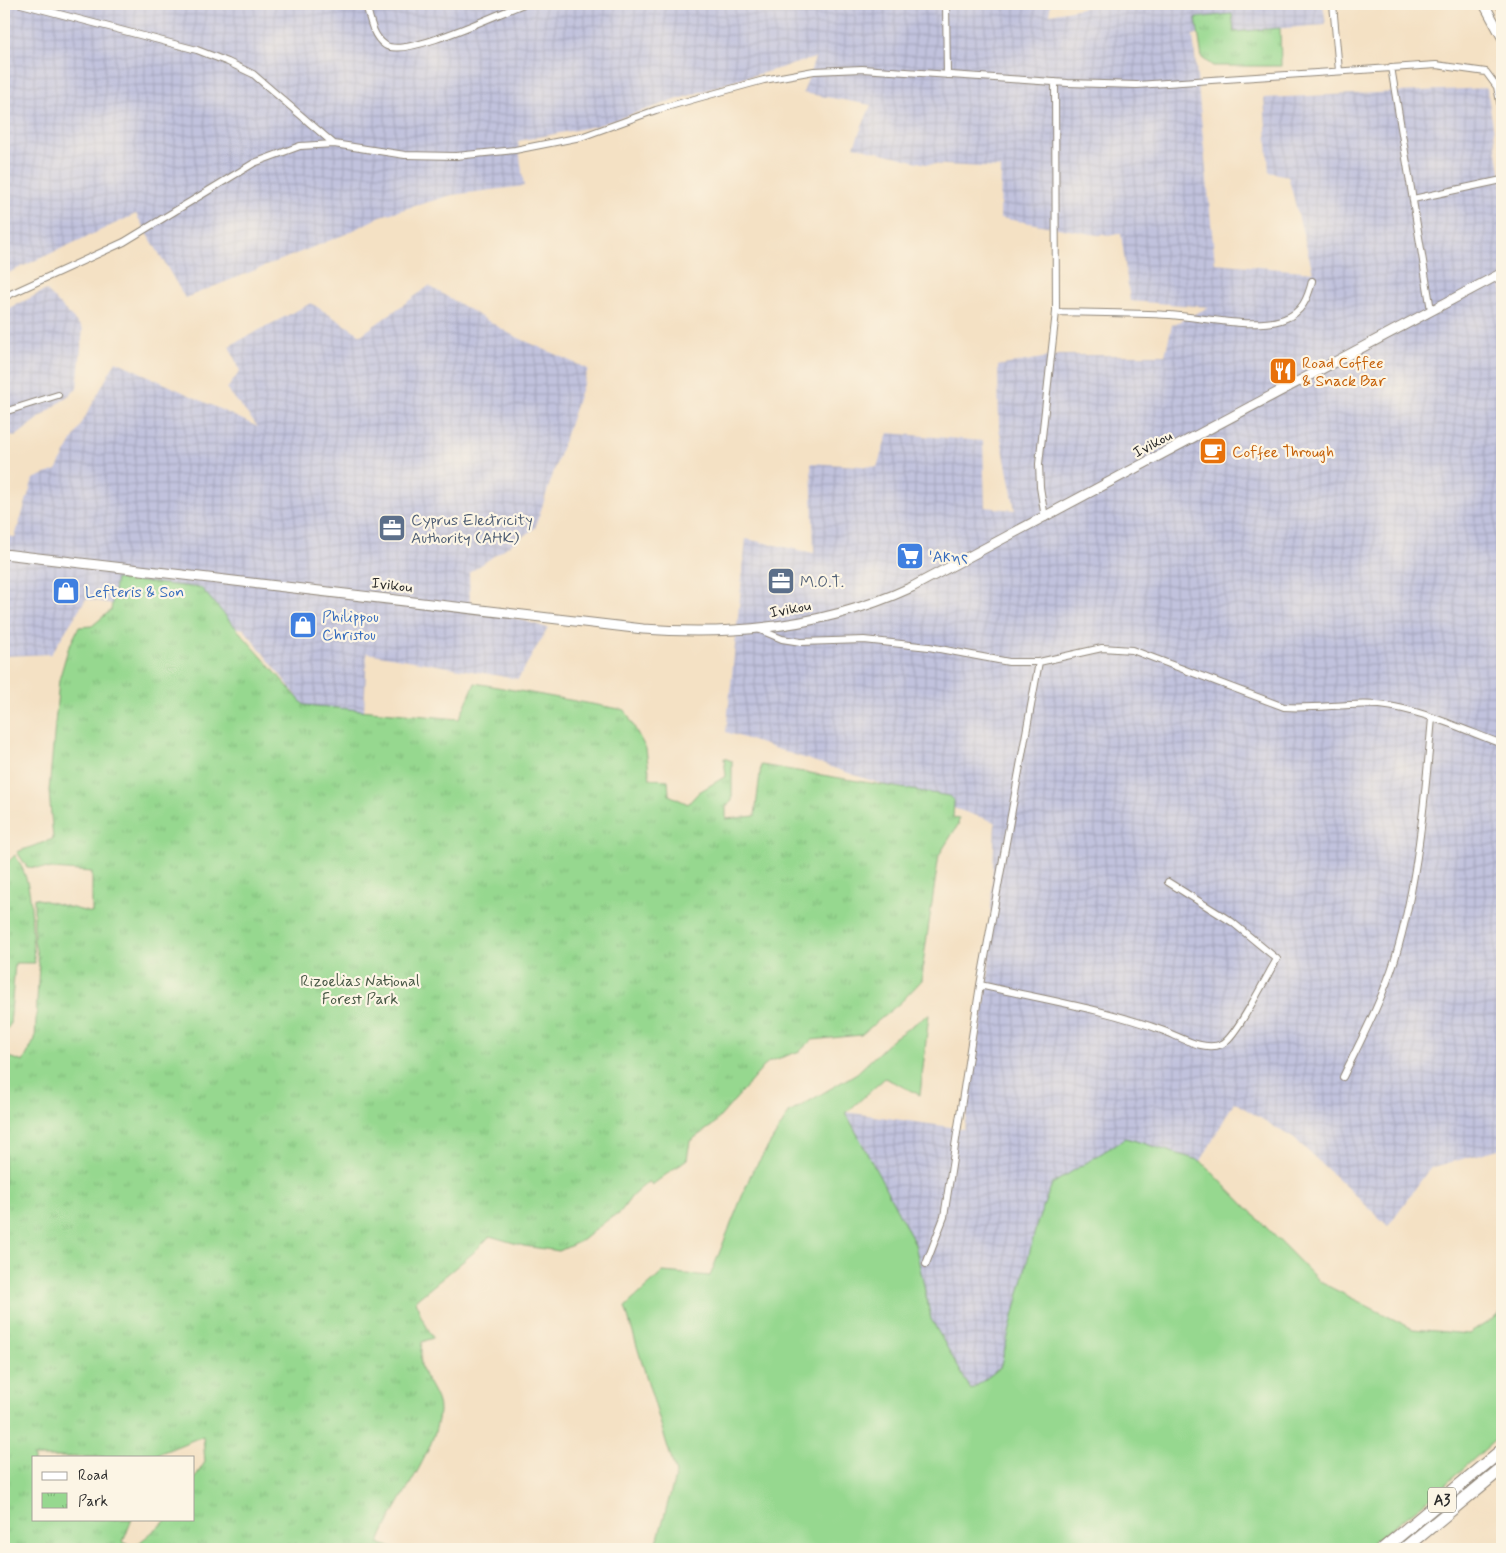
<svg xmlns="http://www.w3.org/2000/svg" width="1506" height="1553" font-family="Mynerve,sans-serif">
	<style>
		.industrial { fill: url(#industrial-grid) }
		.green { fill: #96d88f; stroke: #60825d }
		.park { fill: url(#park-tufts); stroke: #60825d; fill-rule: evenodd }
		.lines { fill: none; stroke-linecap: round; stroke-linejoin: round }
		.street-casing { stroke: #908678; stroke-width: 8 }
		.secondary-casing { stroke: #908678; stroke-width: 11 }
		.highway-casing { stroke: #908678; stroke-width: 14 }
		.street { stroke: #fff; stroke-width: 6 }
		.secondary { stroke: #fff; stroke-width: 9 }
		.highway { stroke: #fff; stroke-width: 12 }
		.labels { text-anchor: middle; stroke-width: 4.5; stroke-linejoin: round; paint-order: stroke }
		.shield { fill: #fcf5e5; stroke: #6a6863; stroke-width: 1 }
		.shield-label { font-size: 15px; font-weight: bold; fill: #2b2b2b }
		.food-label { font-size: 16px; fill: #c56008; stroke: #fcf5e5; text-anchor: start }
		.street-label { font-size: 16px; fill: #2b2b2b; stroke: #fcf5e5 }
		.service-label { font-size: 16px; fill: #4e5e75; stroke: #fcf5e5; text-anchor: start }
		.shop-label { font-size: 16px; fill: #366cbe; stroke: #fcf5e5; text-anchor: start }
		.park-label { font-size: 16px; fill: #465644; stroke: #fcf5e5 }
	</style>
	<defs>
		<pattern id="industrial-grid" width="8" height="8" patternUnits="userSpaceOnUse" patternTransform="scale(1.25)"><rect width="8" height="8" fill="#c1c2dd"/><path d="M0 4h8M4 0v8" fill="none" stroke="#a6a7be"/></pattern>
		<pattern id="park-tufts" width="24" height="20" patternUnits="userSpaceOnUse" patternTransform="scale(1.25)"><rect width="24" height="20" fill="#96d88f"/><path d="M3 7l-1-3M5 7V3M7 7l1-3M15 17l-1-3M17 17v-4M19 17l1-3" fill="none" stroke="#81ba7c"/></pattern>
	</defs>
	<rect width="100%" height="100%" fill="#fcf5e5"/>
	<filter id="ink" filterUnits="userSpaceOnUse"><feTurbulence type="fractalNoise" baseFrequency=".02" numOctaves="2"/><feDisplacementMap in="SourceGraphic" scale="10" xChannelSelector="R" yChannelSelector="G"/><feConvolveMatrix kernelMatrix="1 2 1 2 8 2 1 2 1" color-interpolation-filters="sRGB"/></filter>
	<filter id="wash" filterUnits="userSpaceOnUse"><feTurbulence type="fractalNoise" baseFrequency=".0096" numOctaves="4" result="noise"/><feDisplacementMap in="SourceGraphic" scale="20" xChannelSelector="R" yChannelSelector="G"/><feGaussianBlur stdDeviation="1.12" result="paint"/><feColorMatrix in="noise" values="0 0 0 0 0 0 0 0 0 0 0 0 0 0 0 0 0 1.4 0 .05"/><feComposite in="paint" operator="in"/></filter>
	<g filter="url(#wash)">
		<rect width="100%" height="100%" fill="#f4e1c4"/>
		<path class="industrial" d="M4,4H1050V14L1092,6V4H1323L1326,25L1193,35L1215,263L1313,272L1288,176L1269,172L1264,98L1487,88L1502,184V1148L1430,1168L1388,1226L1296,1140L1234,1102L1201,1161L1126,1139L1000,1368L971,1390L931,1319L915,1244L846,1112L964,1129L988,979L995,822L726,732L746,539L814,553L811,463L877,467L888,433L983,441L985,507L1015,510L999,428L998,366L1059,355H1165L1172,325L1209,307L1130,301L1121,234L1098,235L1000,218L1001,168L926,164L854,146L871,105L803,93L815,58L731,82L596,126L518,141L524,186L452,195L381,216L346,234L185,298L136,214L4,275Z
			M429,286L512,335L588,369L535,528L469,573L470,604L548,628L518,679L367,653L364,711L304,705L244,629L86,599L51,654L4,656V536L15,537L33,479L56,470L116,361L258,427L227,389L240,371L229,346L311,303L361,335Z
			M46,290L83,329L77,389L15,437L4,432V311Z"/>
		<path class="green" d="M929,1014L920,1095L885,1078L846,1113L915,1244L931,1319L971,1390L1000,1368L1037,1223L1052,1184L1126,1138L1201,1161L1320,1282L1413,1329L1469,1334L1502,1313V1434L1429,1499L1364,1549H647L657,1542L676,1474L625,1307L663,1272L710,1276L751,1174L789,1113L857,1073L894,1038Z"/>
		<path class="park" d="M1232,14L1234,32L1280,28L1281,66H1213L1202,58L1196,18Z
			M116,579L201,588L304,705L459,719L475,683L625,710L646,749L650,779L668,780L669,795L688,804L699,792L726,776L724,758L732,761V801L726,806V819L755,816L761,765L949,796L954,801L953,818L959,819L958,825L939,855L924,957L922,980L901,1002L861,1035L812,1040L800,1051L768,1062L713,1125L690,1141L687,1159L652,1185L649,1181L632,1196L619,1214L610,1218L581,1241L559,1251L524,1246L490,1236L473,1253L416,1300L420,1314L433,1338L422,1342C421,1349 420,1358 421,1365C424,1380 440,1396 439,1411C436,1455 395,1500 379,1543L394,1549H4V1080L7,1056L23,1062L35,1039L39,964L34,941V898L92,913V872L27,867L17,852L53,839L49,791L59,680L68,649L79,627L92,626L111,610ZM203,1436L205,1462L194,1479V1519H168L134,1547L123,1542L132,1519H34V1457H159L158,1454Z
			M15,855C38,890 28,923 35,963H15L10,1025L4,1032V866Z"/>
	</g>
	<g filter="url(#ink)">
		<g class="lines">
			<g class="street-casing">
				<path id="street" d="M21,4L197,50L228,62L253,74L334,144
					M366,4C370,18 372,36 385,45C405,59 499,13 524,4
					M946,4L947,75
					M1333,4L1339,71
					M1391,67L1431,310
					M1413,199L1502,180
					M4,297L124,242L254,163L300,146L334,144L405,155L456,156L515,150L581,137L656,110L698,98L764,80L814,71L862,69L1068,83L1137,85L1436,65L1486,72L1497,87L1502,112
					M1056,312C1094,313 1132,313 1170,315C1202,317 1255,330 1284,319C1302,313 1308,298 1312,281
					M4,412L58,395
					M1045,518L1040,487L1039,464L1056,312L1055,82
					M758,629L782,639L801,642L864,640L929,647L1009,662H1039L1102,648L1132,650L1284,707C1320,710 1358,700 1394,707C1431,714 1467,731 1502,744
					M980,985C1041,999 1105,1009 1164,1031C1180,1037 1204,1052 1222,1044C1236,1038 1267,975 1277,959L1232,922L1168,882
					M1343,1077C1362,1038 1382,1000 1395,959C1418,882 1425,797 1432,718
					M926,1264L944,1217L980,985L1039,662"/>
			</g>
			<g class="secondary-casing">
				<path id="secondary" d="M1484,4L1502,37
					M1500,4L1502,7
					M4,554L643,629C734,636 828,626 912,587L1502,273"/>
			</g>
			<g class="highway-casing">
				<path id="highway" d="M1383,1549L1502,1450
					M1404,1549L1502,1468"/>
			</g>
			<use href="#street" class="street"/>
			<use href="#secondary" class="secondary"/>
			<use href="#highway" class="highway"/>
		</g>
	</g>
	<defs>
		<g id="restaurant-square" transform="scale(1.4375)"><rect x="-9" y="-9" width="18" height="18" rx="4" fill="#e8710a" stroke="#fcf5e5"/><path d="M-5-6h1v4h1v-4h1v4h1v-4h1v5L-1.5 .5V6h-2V.5L-5-1ZM5-6V6H3V1.5H1.5Q1.5-4 5-6Z" fill="#fff"/></g>
		<g id="cafe-square" transform="scale(1.4375)"><rect x="-9" y="-9" width="18" height="18" rx="4" fill="#e8710a" stroke="#fcf5e5"/><path d="M-5.5-4.5H6V0H3Q3 3.5 0 3.5H-2.5Q-5.5 3.5-5.5 0ZM3-3.2v2h1.7v-2ZM-6 4.5H4V6H-6Z" fill="#fff"/></g>
		<g id="office-square" transform="scale(1.4375)"><rect x="-9" y="-9" width="18" height="18" rx="4" fill="#5c6f8a" stroke="#fcf5e5"/><path d="M-6-3h4V-5.5h4V-3h4V5H-6ZM-1-4.5V-3h2v-1.5ZM-6 0V1H6V0Z" fill="#fff"/></g>
		<g id="supermarket-square" transform="scale(1.4375)"><rect x="-9" y="-9" width="18" height="18" rx="4" fill="#3f7fe0" stroke="#fcf5e5"/><path d="M-6-5.5h2.5l.6 2H6L4.5 2H-2.5L-4.4-4H-6ZM-1.5 3.2a1.3 1.3 0 1 0 .1 0ZM3 3.2a1.3 1.3 0 1 0 .1 0Z" fill="#fff"/></g>
		<g id="shop-square" transform="scale(1.4375)"><rect x="-9" y="-9" width="18" height="18" rx="4" fill="#3f7fe0" stroke="#fcf5e5"/><path d="M-5-2.5h2.3a2.7 3.5 0 0 1 5.4 0H5L5.5 6h-11ZM-1.5-2.5h3a1.5 2.3 0 0 0-3 0Z" fill="#fff"/></g>
	</defs>
	<g fill-rule="evenodd">
		<use href="#restaurant-square" x="1283" y="371"/>
		<use href="#cafe-square" x="1213" y="451"/>
		<use href="#office-square" x="392" y="528"/>
		<use href="#supermarket-square" x="910" y="556"/>
		<use href="#office-square" x="781" y="581"/>
		<use href="#shop-square" x="66" y="591"/>
		<use href="#shop-square" x="303" y="625"/>
	</g>
	<g class="labels">
		<rect class="shield" x="1428" y="1487.5" width="28" height="25" rx="4"/>
		<g class="shield-label">
			<text x="1442" y="1505">A3</text>
		</g>
		<g class="food-label">
			<text x="1302" y="368">Road Coffee<tspan x="1302" dy="18">&amp; Snack Bar</tspan></text>
			<text x="1232" y="457">Coffee Through</text>
		</g>
		<g class="street-label">
			<text transform="translate(1152 443) rotate(-28)" y="6">Ivikou</text>
			<text transform="translate(392 584) rotate(7)" y="6">Ivikou</text>
			<text transform="translate(790 608) rotate(-11)" y="6">Ivikou</text>
		</g>
		<g class="service-label">
			<text x="411" y="525">Cyprus Electricity<tspan x="411" dy="18">Authority (AHK)</tspan></text>
			<text x="800" y="587">M.O.T.</text>
		</g>
		<g class="shop-label">
			<text x="929" y="562">'Ακης</text>
			<text x="85" y="597">Lefteris &amp; Son</text>
			<text x="322" y="622">Philippou<tspan x="322" dy="18">Christou</tspan></text>
		</g>
		<g class="park-label">
			<text x="360" y="986">Rizoelias National<tspan x="360" dy="18">Forest Park</tspan></text>
		</g>
	</g>
	<rect width="1506" height="1553" fill="none" stroke="#fcf5e5" stroke-width="20"/>
	<rect x="32" y="1456" width="162" height="65" fill="#fcf5e5" stroke="#a8a49b"/>
	<rect x="42" y="1472" width="25" height="8" fill="#ffffff" stroke="#a8a49b"/>
	<text x="78" y="1480" font-size="15" fill="#2b2b2b">Road</text>
	<rect x="42" y="1493" width="25" height="15" fill="url(#park-tufts)" stroke="#a8a49b"/>
	<text x="78" y="1506" font-size="15" fill="#2b2b2b">Park</text>
</svg>
